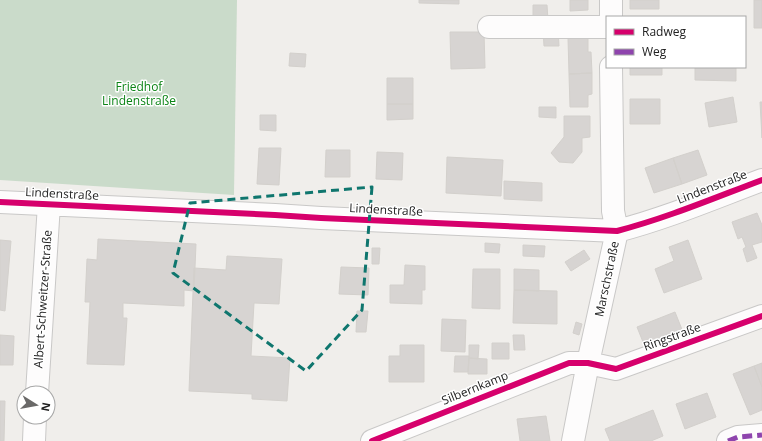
<svg xmlns="http://www.w3.org/2000/svg" width="762" height="441" font-family="'Open Sans',sans-serif">
	<style>
		.cemetery { fill: #cadbca }
		.building { fill: #d7d4d2; stroke: #d3d0cc }
		.lines { fill: none; stroke-linecap: round; stroke-linejoin: round }
		.minor-casing { stroke: #c9c8c7; stroke-width: 24 }
		.minor { stroke: #fdfcfc; stroke-width: 22 }
		.quiet { stroke: #8e44ad; stroke-width: 5; stroke-dasharray: 10 5; stroke-linecap: butt }
		.cycleway-casing { stroke: #fff; stroke-width: 8 }
		.cycleway { stroke: #d6006c; stroke-width: 6 }
		.marked { fill: none; stroke: #0f766e; stroke-width: 3; stroke-dasharray: 8 5; stroke-linejoin: round }
		.labels { text-anchor: middle; stroke-width: 3; stroke-linejoin: round; paint-order: stroke }
		.park-label { font-size: 12px; fill: #0c8416; stroke: #fff }
		.street-label { font-size: 12px; fill: #222; stroke: #fff }
	</style>
	<rect width="100%" height="100%" fill="#f0eeeb"/>
	<path class="cemetery" d="M0,0H237L234,195L0,180Z"/>
	<path class="building" d="M419,0H459V4L419,3Z
		M570,0H588V10L570,11Z
		M630,0H659V9H630Z
		M754,0H762V28H754Z
		M533,5H547L548,20H533Z
		M558,29L559,46H544L543,30Z
		M450,32H484L485,68L451,69Z
		M568,38H588V52H591L592,73L569,74Z
		M290,53L306,54L305,67L289,66Z
		M630,67H662V75H630Z
		M695,67H736V81L695,80Z
		M592,73V94L588,95V107H570L569,74Z
		M387,78H413V104H387Z
		M733,97L737,122L709,127L705,103Z
		M630,99H660V124H630Z
		M760,102H762V138Z
		M387,104H413V119L387,120Z
		M539,107H556V118L539,117Z
		M260,115H276V131L260,130Z
		M564,116H590V137L582,138V152L573,163L559,162L551,153L564,137Z
		M259,148H281L279,185L257,184Z
		M326,150H350V177H325Z
		M698,150L707,175L682,184L673,158Z
		M377,152L403,153L402,180L376,179Z
		M447,157L503,160L501,196L446,193Z
		M673,158L682,184L654,193L645,168Z
		M504,181L542,183V201L504,199Z
		M757,213L762,225V242L752,245L757,258L747,262L743,249L746,247L742,237L738,239L732,222Z
		M98,239L196,244L194,291L184,290V306L123,303V318H127L124,365L87,364L90,302H85L87,259L97,260Z
		M0,240L11,241L5,311L0,310Z
		M688,240L702,279L664,293L655,269L674,261L669,247Z
		M485,243L500,244L499,253L485,252Z
		M523,245L545,246L544,257L523,256Z
		M372,248H380L379,264H372Z
		M584,250L590,259L571,271L565,262Z
		M227,256L282,259L279,304L254,303L251,356L290,358L287,401L252,399V394L189,391L194,268L226,270Z
		M405,265L425,266V290H422V304L390,303V285H404Z
		M341,267L369,268L368,295L339,294Z
		M473,269H500V309L472,308Z
		M514,269L539,270V291L514,290Z
		M514,290L557,291V324L513,323Z
		M357,311H368L366,332H356Z
		M675,312L683,332L645,347L637,327Z
		M442,319L466,320L465,352L441,351Z
		M576,322L582,324L579,335L573,333Z
		M0,335L14,336L13,365H0Z
		M513,335H524L525,350H514Z
		M492,343H509V359H492Z
		M400,345H424V382H389V356H400Z
		M469,345H479L478,359L469,358Z
		M455,356H469L468,372H454Z
		M469,358L487,359V374H468Z
		M762,363V387L754,366Z
		M754,366L762,387V410L750,415L733,374Z
		M707,393L716,417L685,429L676,404Z
		M0,401H5L4,441H0Z
		M653,410L663,436L651,441H610L605,429Z
		M546,416L550,441H520L517,419Z"/>
	<g class="lines">
		<g class="minor-casing">
			<path id="minor" d="M611,0V17
				M489,27H607
				M0,202L275,215L321,218L617,231C667,218 714,198 762,180
				M37,393L49,204
				M34,441L35,417
				M372,441L569,363H588L616,369L762,316
				M573,441L588,363L617,231L613,211L611,67
				M728,441L738,437L762,435"/>
		</g>
		<use href="#minor" class="minor"/>
		<path class="quiet" d="M728,441L738,437L762,435"/>
		<g class="cycleway-casing">
			<path id="cycleway" d="M0,202L275,215L321,218L617,231C667,218 714,198 762,180
				M372,441L569,363H588L616,369L762,316"/>
		</g>
		<use href="#cycleway" class="cycleway"/>
	</g>
	<path class="marked" d="M372,187L362,310L306,371L173,273L190,203Z"/>
	<g class="labels">
		<g class="park-label">
			<text x="139" y="91">Friedhof<tspan x="139" dy="14">Lindenstraße</tspan></text>
		</g>
		<g class="street-label">
			<text transform="translate(712 187) rotate(-21)" y="4">Lindenstraße</text>
			<text transform="translate(62 194) rotate(3)" y="4">Lindenstraße</text>
			<text transform="translate(386 210) rotate(3)" y="4">Lindenstraße</text>
			<text transform="translate(607 279) rotate(-78)" y="4">Marschstraße</text>
			<text transform="translate(43 299) rotate(-86)" y="4">Albert-Schweitzer-Straße</text>
			<text transform="translate(672 337) rotate(-20)" y="4">Ringstraße</text>
			<text transform="translate(475 388) rotate(-22)" y="4">Silbernkamp</text>
		</g>
	</g>
	<rect x="606" y="16" width="140" height="52" fill="#ffffff" stroke="#a7a7a7"/>
	<rect x="614" y="29" width="20" height="6" fill="#d6006c" stroke="#a7a7a7"/>
	<text x="642" y="36" font-size="12" fill="#222222">Radweg</text>
	<rect x="614" y="49" width="20" height="6" fill="#8e44ad" stroke="#a7a7a7"/>
	<text x="642" y="56" font-size="12" fill="#222222">Weg</text>
	<g transform="translate(36 405) rotate(101)"><circle r="19" fill="#ffffff" stroke="#a7a7a7"/>
	<path d="M0-3L7 15L0 10L-7 15Z" fill="#6a6968"/>
	<text y="-6" font-size="11" font-weight="bold" text-anchor="middle" fill="#222222">N</text>
	</g>
</svg>
